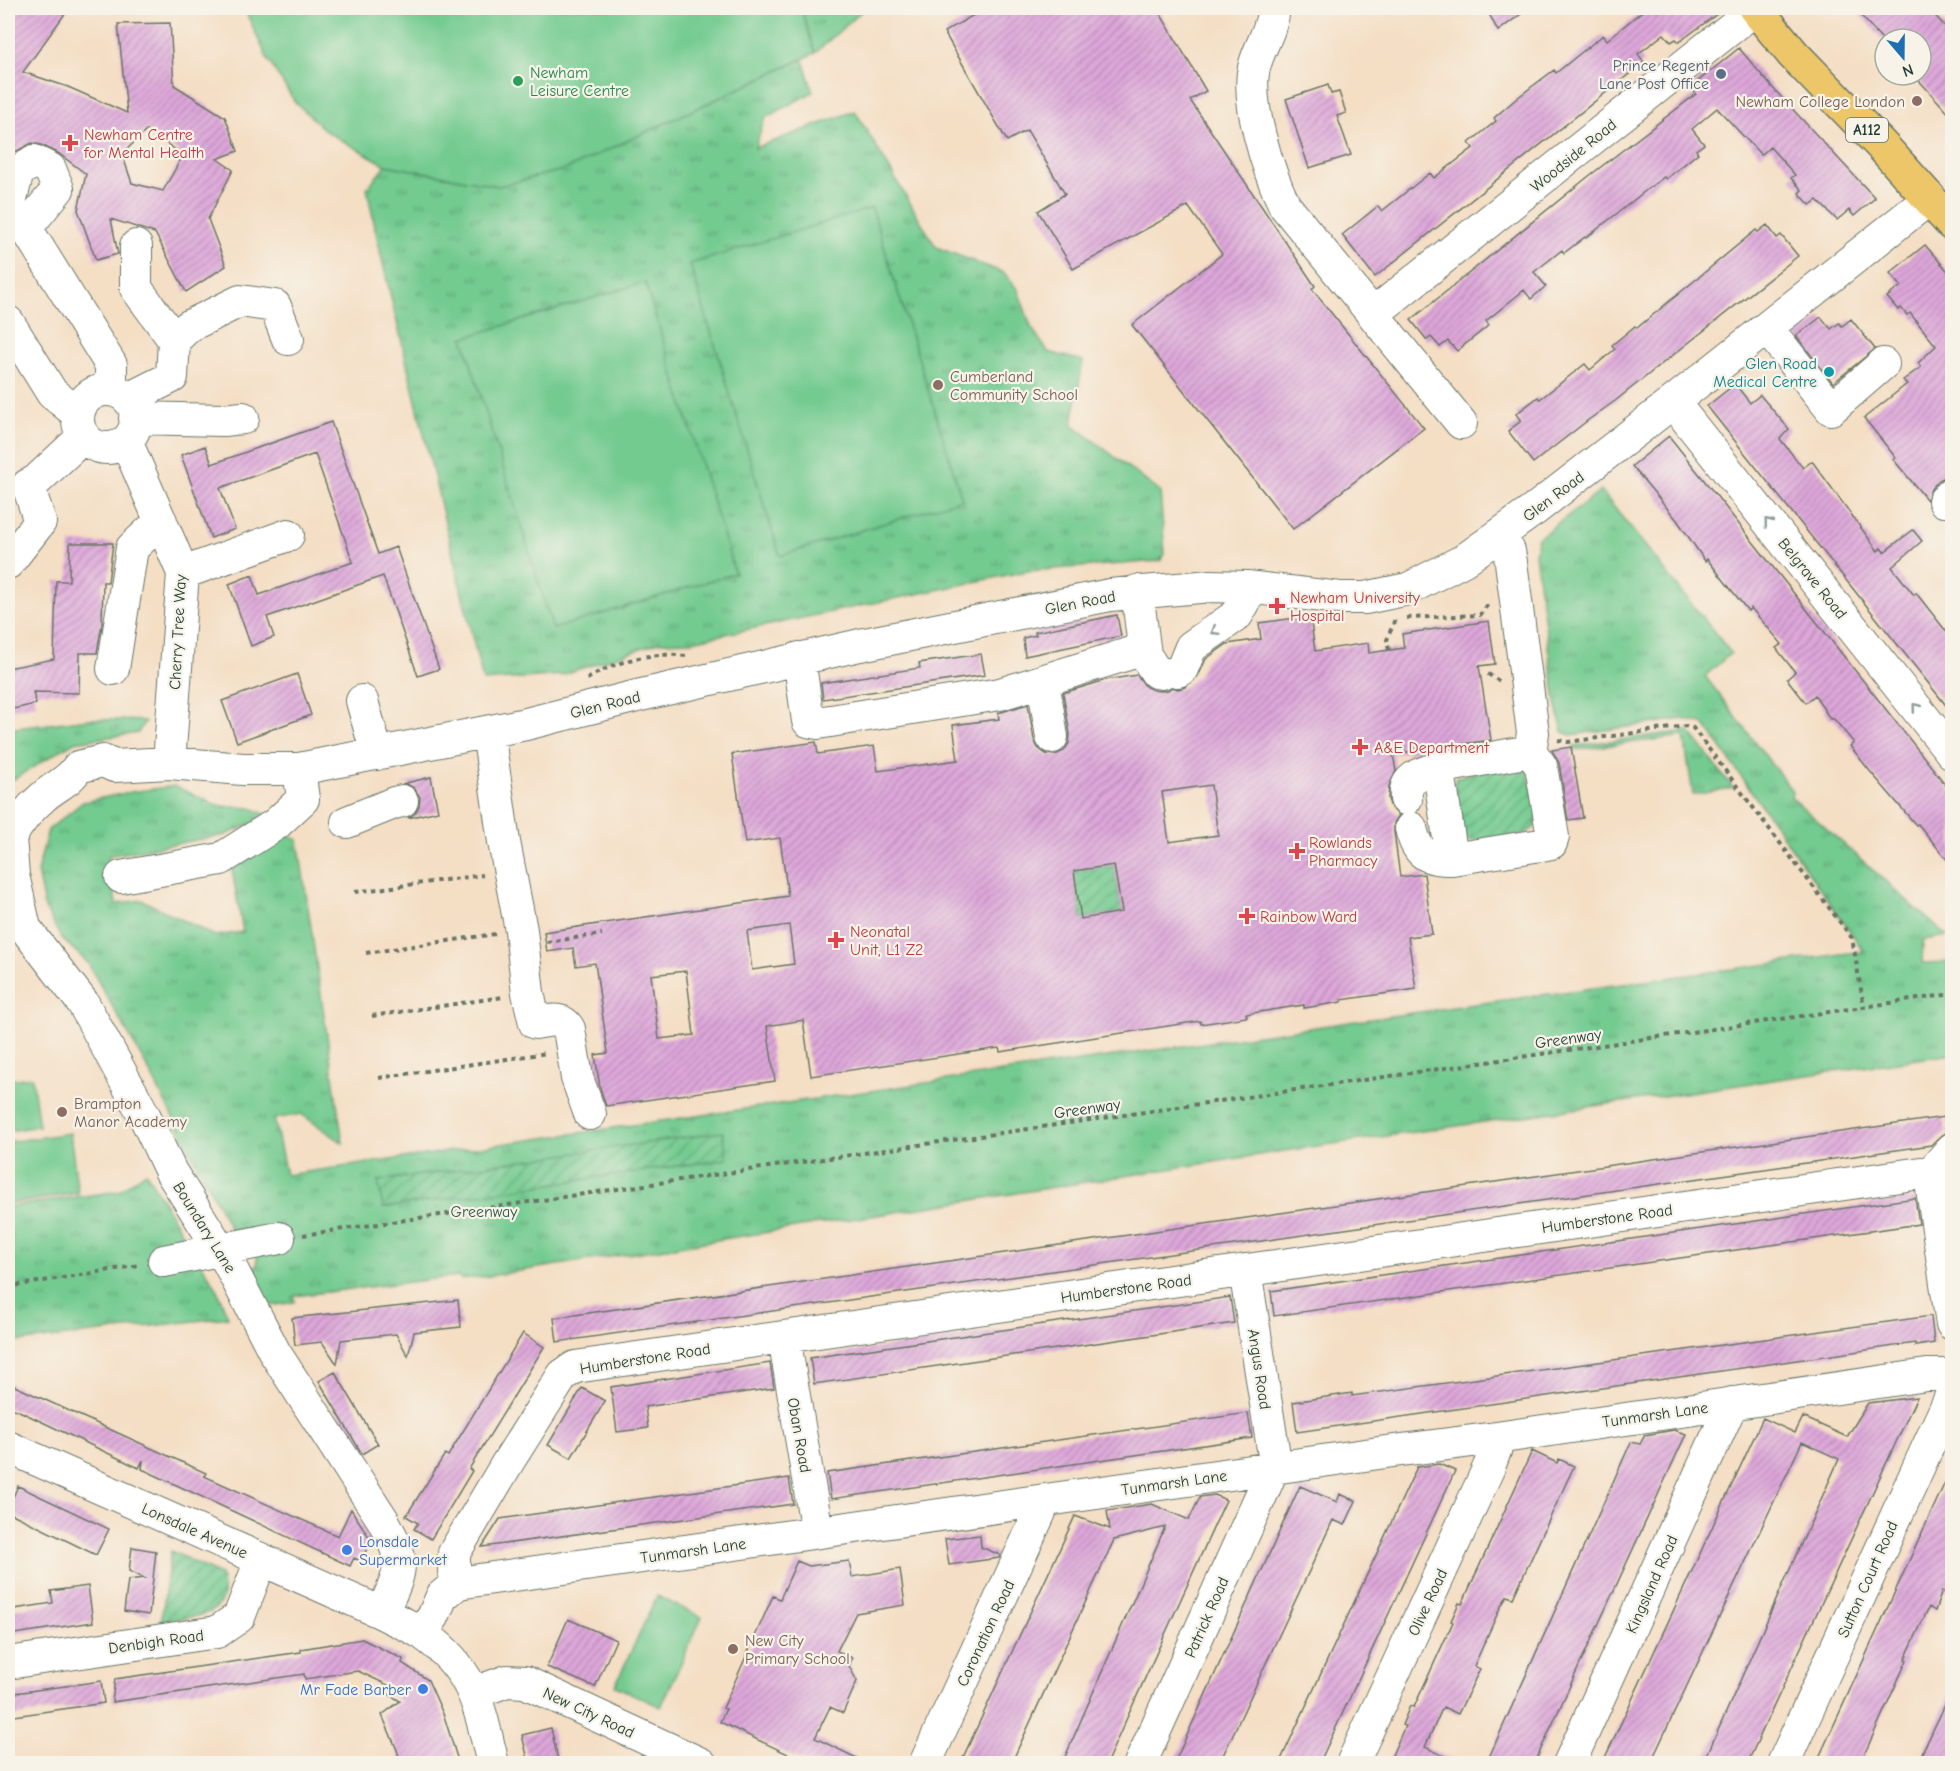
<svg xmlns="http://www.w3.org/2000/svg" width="1960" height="1771" font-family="'Comic Neue',sans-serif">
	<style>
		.grass { fill: url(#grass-tufts); stroke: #498462; stroke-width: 1.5 }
		.garden { fill: url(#garden-furrows); stroke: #498462; stroke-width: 1.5 }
		.pitch { fill: #73cb90; stroke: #498462; stroke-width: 1.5 }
		.building { fill: url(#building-hatch); fill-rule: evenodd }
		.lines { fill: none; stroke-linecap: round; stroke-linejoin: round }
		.minor-casing { stroke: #6a7566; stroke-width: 34 }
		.major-casing { stroke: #6a7566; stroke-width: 36 }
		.path { stroke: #6a7566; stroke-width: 4; stroke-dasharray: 4.5 4.5; stroke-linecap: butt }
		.minor { stroke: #fff; stroke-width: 32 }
		.major { stroke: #ecc669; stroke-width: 33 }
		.oneway { stroke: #8f9e9a }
		.service-dot { fill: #5c6f8a; stroke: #f7f3e8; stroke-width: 2 }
		.leisure-dot { fill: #2e9e5b; stroke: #f7f3e8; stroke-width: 2 }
		.education-dot { fill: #8d6e63; stroke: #f7f3e8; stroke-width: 2 }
		.health-dot { fill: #e0444e; stroke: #f7f3e8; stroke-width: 2 }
		.culture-dot { fill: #0f9aa8; stroke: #f7f3e8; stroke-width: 2 }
		.shop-dot { fill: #3f7fe0; stroke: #f7f3e8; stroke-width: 2 }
		.labels { text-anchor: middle; stroke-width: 4.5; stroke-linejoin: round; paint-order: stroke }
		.shield { fill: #f7f3e8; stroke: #60746a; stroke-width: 1.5 }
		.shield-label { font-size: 15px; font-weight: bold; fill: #1f3d34 }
		.service-label { font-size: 16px; fill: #4e5e75; stroke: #f7f3e8; text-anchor: end }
		.leisure-label { font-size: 16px; fill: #27864d; stroke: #f7f3e8; text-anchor: start }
		.education-label { font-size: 16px; fill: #785e54; stroke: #f7f3e8; text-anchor: start }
		.health-label { font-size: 16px; fill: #be3a42; stroke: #f7f3e8; text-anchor: start }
		.street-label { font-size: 16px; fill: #1f3d34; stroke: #f7f3e8 }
		.culture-label { font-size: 16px; fill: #0d838f; stroke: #f7f3e8; text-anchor: end }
		.park-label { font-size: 16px; fill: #305946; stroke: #f7f3e8 }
		.shop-label { font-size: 16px; fill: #366cbe; stroke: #f7f3e8; text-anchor: start }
	</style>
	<defs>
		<pattern id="grass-tufts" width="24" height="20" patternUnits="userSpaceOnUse" patternTransform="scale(1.5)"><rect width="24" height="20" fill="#73cb90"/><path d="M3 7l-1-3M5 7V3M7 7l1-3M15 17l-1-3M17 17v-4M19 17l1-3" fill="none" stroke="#5ea676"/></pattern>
		<pattern id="garden-furrows" width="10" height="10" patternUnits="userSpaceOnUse" patternTransform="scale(1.5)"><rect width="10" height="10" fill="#73cb90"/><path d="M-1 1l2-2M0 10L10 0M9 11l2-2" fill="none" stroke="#5ea676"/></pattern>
		<pattern id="building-hatch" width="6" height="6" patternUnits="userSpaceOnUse" patternTransform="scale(1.5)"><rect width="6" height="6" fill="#dea7da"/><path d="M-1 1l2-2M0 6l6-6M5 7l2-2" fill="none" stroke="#b389b2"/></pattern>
	</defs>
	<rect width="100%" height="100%" fill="#f7f3e8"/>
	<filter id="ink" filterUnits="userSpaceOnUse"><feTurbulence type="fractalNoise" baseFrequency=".0167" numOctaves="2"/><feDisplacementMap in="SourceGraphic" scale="12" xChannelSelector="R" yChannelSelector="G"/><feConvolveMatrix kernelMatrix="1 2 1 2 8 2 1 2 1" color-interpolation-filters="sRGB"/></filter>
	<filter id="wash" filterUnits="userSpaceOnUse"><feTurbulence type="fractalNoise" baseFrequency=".008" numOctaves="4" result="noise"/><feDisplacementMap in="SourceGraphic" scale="24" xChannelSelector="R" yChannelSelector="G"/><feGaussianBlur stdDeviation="1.35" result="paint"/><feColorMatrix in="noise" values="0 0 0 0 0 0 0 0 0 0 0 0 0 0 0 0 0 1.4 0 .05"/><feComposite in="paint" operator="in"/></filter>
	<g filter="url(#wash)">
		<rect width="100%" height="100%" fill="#f4dec4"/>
		<path class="grass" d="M801,8H865L815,53Z
			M803,59L813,92L765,118L755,148L855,111L936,247L1004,273L1018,290L1031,327L1048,352L1083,361L1072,424L1160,492L1165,554L1160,561L1027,571L692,641L659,642L562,675L483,681L379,247L367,188L386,165L499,186L566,169Z
			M1601,491L1731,653L1705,676L1792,791L1791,797L1947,936L1923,940L1922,963L1952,962V1054L1284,1151L482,1277L460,1279L459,1276L294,1296L295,1302L265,1307L247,1267L257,1266V1256L233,1234L147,1067L87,962L61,938L44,906L37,872L48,830L83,802L131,792L174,786L219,806L251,808L270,816L225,835L108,856L116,904L142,900L215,936L243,932L232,870L282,832L298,840L343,1143L301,1114L274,1119L286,1175L1468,1005L1864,951L1704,724L1683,719L1571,735L1563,732L1556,703L1535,554L1537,539Z
			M90,719L145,721L138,733L74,742L8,783V729Z
			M1685,731L1690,732L1733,788L1693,795L1684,736L1574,750V746Z
			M146,1172L184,1237L215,1285L228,1317L8,1343V1207L119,1191Z"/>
		<path class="garden" d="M1515,763L1527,770L1538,812L1535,827L1525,834L1471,841L1464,837L1454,783L1457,777Z
			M1114,865L1122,912L1081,919L1074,871Z
			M723,1132L727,1159L383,1208L378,1181Z
			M171,1551L220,1575C236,1619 191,1616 161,1621Z"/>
		<path class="pitch" d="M244,8H801L815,53L567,169L499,186L386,165L327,132L295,102L268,60Z
			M872,208L962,499L780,556L690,264Z
			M645,282L735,573L553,629L463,338Z
			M32,1077L39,1126L8,1131V1080Z
			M70,1133L78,1193L8,1204V1142Z
			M657,1596L702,1617L661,1707L615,1686Z"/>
		<g id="blocks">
			<path class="building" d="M8,8H69L23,72L68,87L127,113L118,24L170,23L174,85L225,117L238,151L217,159L233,170L208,219L226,266L186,292L155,233L111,219L118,254L96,260L78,210L86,174L58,153L41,145L32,143L17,151H8ZM147,130L183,155L163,191L132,183L122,154Z
				M986,8H1157L1206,91L1190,100L1315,286L1312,289L1424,428L1293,529L1132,325L1222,254L1188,206L1073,269L1038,211L1065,194L1027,130L1007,141L944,32Z
				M1486,8H1529L1498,31Z
				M1646,8H1725L1679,42L1676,39L1671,42L1664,34L1638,54L1644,62L1375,277L1342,235L1378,206L1382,211L1430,173L1434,178L1473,148L1469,143L1496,121L1494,118L1517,98L1554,70L1556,73L1603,35L1607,40Z
				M1854,8H1928L1953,35V118L1914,75H1921V39H1882Z
				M1739,48L1771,86L1875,198L1854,216L1849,210L1837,220L1817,200L1810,205L1799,193L1802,190L1791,178L1795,175L1770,147L1761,155L1717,108L1692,129L1704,144L1696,150L1698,153L1666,179L1664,177L1649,188L1586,238L1585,237L1564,253L1562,250L1534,272L1546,286L1531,299L1524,290L1486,321L1489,325L1457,351L1448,341L1440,347L1431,337L1427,340L1411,320L1589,176L1696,94L1691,87Z
				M1328,85L1331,94L1339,92L1346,113L1337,116L1351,155L1309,168L1286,99Z
				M1767,225L1777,238L1781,235L1798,256L1615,401L1587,421L1533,463L1508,431L1521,421L1516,414L1538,397L1540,399L1585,364L1590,370L1615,349L1612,345L1635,326L1637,328L1756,230L1758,232Z
				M1925,245L1953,277V476H1947L1939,480L1931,489L1927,500L1893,459L1896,458L1864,418L1907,384L1903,380L1921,367L1918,363L1936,346L1910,313L1907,315L1901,308L1898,310L1887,297L1901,286L1890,273Z
				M1821,317L1831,329L1839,323L1842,326L1851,319L1875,349L1833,383L1796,336Z
				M1735,384L1750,403L1760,395L1789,429L1780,439L1803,468L1812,461L1878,551L1881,548L1884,552L1913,530L1922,541L1892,567L1914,595L1916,593L1953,640V714L1707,406Z
				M331,422L378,554L396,547L439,669L418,676L383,576L267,617L274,637L251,646L229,584L252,575L259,595L353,562L315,454L220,488L235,529L211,538L181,455L205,446L212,464Z
				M1669,436L1953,794V867L1918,824L1916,825L1869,770L1850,746L1854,743L1834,719H1830L1815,695L1806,703L1787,679L1795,672L1776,648L1782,644L1751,608L1748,611L1707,559L1705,561L1677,520L1632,466Z
				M70,543H113L108,582H103L102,624L97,653H80L79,693L33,692L36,704L8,710V668L54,659L56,581H69Z
				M1117,615L1121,636L1025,656L1023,638L1036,635L1035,632Z
				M1310,616L1315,651L1368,643L1369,653L1404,648L1402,634L1489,621L1495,664L1479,666L1491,740L1393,754L1396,771L1389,786L1388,799L1391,808L1399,815L1394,823V832L1400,877L1424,874L1432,934L1408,937L1416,989L1341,1000L1342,1002L1304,1008V1005L1246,1014L1247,1017L1201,1024L1200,1021L1000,1052L999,1048L811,1076L803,1020L767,1026L775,1081L606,1106L600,1088L595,1055L608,1053L595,963L576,966L573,948L547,952L544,932L788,896L780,838L745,843L732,754L816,742L818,754L874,746L878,771L958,760L953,725L999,719L998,713L1028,704L1034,740L1038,748L1046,754L1055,755L1064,751L1069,743L1070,734L1063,693L1106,680L1137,675L1146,687L1153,690L1160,691L1168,690L1172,687L1178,689L1185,687L1198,676L1206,659L1227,644L1261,639L1259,623ZM1211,785L1218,835L1169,842L1162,792ZM1114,865L1122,912L1081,919L1074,871ZM789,925L794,964L752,970L747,931ZM686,971L694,1035L659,1039L651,975Z
				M981,654L985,675L823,699L821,683L920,668L919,663Z
				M297,674L311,715L237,742L222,701Z
				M1571,747L1583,818L1568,820L1559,763L1552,750Z
				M431,777L438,811L408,818L415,813L419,806L420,797L414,788L407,784H402Z
				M1944,1117L1946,1132L1939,1137L1931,1145L557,1342L554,1318Z
				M1915,1198L1919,1224L1274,1316L1271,1291Z
				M1230,1297L1234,1323L814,1384L810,1358Z
				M458,1300L461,1327L414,1332L408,1356L396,1334L341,1340L337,1364L322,1342L295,1345L292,1318Z
				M1931,1316L1934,1343L1915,1346V1343L1297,1432L1293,1402L1352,1393V1396Z
				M523,1333L544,1347L469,1469L472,1471L431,1539L414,1529L418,1523L406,1516L445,1454L448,1456Z
				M770,1363L774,1388L645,1407L648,1428L617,1432L611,1387Z
				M335,1372L378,1444L362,1454L319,1381Z
				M8,1383L206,1473L204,1476L338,1536L351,1509L371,1540L361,1561L354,1558L350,1566L142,1469L143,1460L139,1468L17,1410L8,1408Z
				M582,1388L605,1401L571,1458L548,1445Z
				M1917,1397L1747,1764H1703L1839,1459L1802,1442L1650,1764H1602L1763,1418L1795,1433L1803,1417L1847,1437L1868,1403Z
				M1248,1413L1252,1438L831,1499L827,1473Z
				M1674,1430L1686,1434L1534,1764H1486L1631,1442L1640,1444L1645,1435Z
				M1532,1451L1557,1463L1559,1459L1574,1466L1513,1598L1507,1596L1500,1608L1474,1666L1480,1669L1458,1714L1443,1707L1425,1747L1461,1764H1388L1405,1726L1402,1725L1410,1706L1414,1707L1453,1622L1451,1621L1459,1603L1462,1604Z
				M1439,1464L1455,1471L1319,1764H1279L1417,1467Z
				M1953,1465V1578L1945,1593L1942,1591L1935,1611L1929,1607L1905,1659L1907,1660L1860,1764H1816Z
				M789,1478L793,1504L482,1547L500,1519Z
				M18,1486L109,1529L96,1555L8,1512V1508Z
				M1300,1486L1337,1502L1340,1494L1356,1501L1345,1525L1333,1520L1219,1764H1174Z
				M1215,1495L1226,1500L1106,1764H1062L1165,1527L1114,1540L1011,1764H960L1075,1516L1110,1529L1107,1511L1152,1504L1189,1520L1200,1497Z
				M980,1535L981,1547L1000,1555L999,1558L949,1565L945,1539Z
				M132,1547L156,1551L149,1615L124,1611L128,1580L144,1578L129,1571Z
				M797,1561L809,1566L849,1561L852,1577L900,1569L905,1605L856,1613L837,1651L852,1658L849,1666L857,1681L843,1713L830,1707L815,1738L869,1764H809L720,1722L726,1709L723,1708L773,1596L780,1599Z
				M88,1586L93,1622L8,1635V1610L53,1603L51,1591Z
				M568,1619L616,1640L595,1687L547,1667Z
				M362,1639L403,1659L402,1663L428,1680L444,1716L459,1764H401L397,1750L382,1715L400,1701L387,1693L390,1686L358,1671L305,1679L304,1674L112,1702L115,1679L301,1652V1649Z
				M101,1681L104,1703L8,1717V1694Z
				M1953,1688V1764H1917Z
				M551,1728L559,1764H529L522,1735Z"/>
		</g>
	</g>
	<g filter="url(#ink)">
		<use href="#blocks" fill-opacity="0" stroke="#6a7566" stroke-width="1.5"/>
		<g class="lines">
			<g class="minor-casing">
				<path id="minor" d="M1274,8C1272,29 1261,44 1255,64C1244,99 1269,174 1285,206L1461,423
					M8,210L18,172L34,161L50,169L58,189L26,228L111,365V390
					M1373,314L1755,9
					M8,322L52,393L78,414
					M1767,328L1831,409L1883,364
					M174,340L189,326L240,301L275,306L288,339
					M78 419a29 29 0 1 1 58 0a29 29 0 1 1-58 0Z
					M128,399L172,377L174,340L136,288V246
					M1673,402L1952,753
					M135,418L223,420L243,418
					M126,441L183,573L169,763
					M1944,501L1952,493
					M1500,536L1509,551L1511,562L1533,733L1530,751L1541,766L1553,837L1551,843L1541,845L1452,859L1440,778L1443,767L1530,751
					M8,563L40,522L28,485L36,481L84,436
					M183,573L288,535
					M1137,591L1145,655L1156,672L1162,673
					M799,658L808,721L818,723L1000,694L1144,649
					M113,669L132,548L161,521
					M1178,671L1182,669L1191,647L1237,615L1244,603L1247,587
					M1043,681L1052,737
					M362,701L377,754
					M488,732L504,842L521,930L528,993L535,1023C548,1021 562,1016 569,1029L577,1078L590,1114
					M1406,799C1403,775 1425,772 1443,767
					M347,822L394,803L402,801
					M1411,828C1417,855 1427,859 1452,859
					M10,838C18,823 30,808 43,797C55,786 70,781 78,767L103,761L114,766L169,763L243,769H299L526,724L641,695L860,645L1110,595L1211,586L1247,587L1340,598H1365L1408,589L1464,560L1534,510L1673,402L1930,198
					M10,838L13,875L25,928L83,1003L145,1117L171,1172L228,1262L275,1353L383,1520C389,1533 400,1549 399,1564C399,1581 388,1598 382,1613
					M121,877L221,859L276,824L303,799L299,769
					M1928,1176L1952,1149
					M164,1261L279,1238
					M1245,1270L1276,1468
					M784,1337L817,1532
					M8,1447L382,1613C395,1620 411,1626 423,1634C475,1671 479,1706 493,1764
					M458,1583L454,1571V1553L508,1462L563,1375L575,1367L1921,1173L1928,1176L1931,1182L1952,1324
					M421,1633L433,1617L442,1596L458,1583L1386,1452L1496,1438L1927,1375H1944L1952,1379
					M8,1663L217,1632L239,1617L261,1560
					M474,1693L507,1681L525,1682L701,1764
					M925,1764L1040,1512L1039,1502
					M1140,1764L1268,1480L1266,1469
					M1352,1764L1489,1467L1496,1448V1438
					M1569,1764L1732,1403
					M1783,1764L1952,1394"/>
			</g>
			<g class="major-casing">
				<path id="major" d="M1755,8L1793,54L1884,148L1952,224"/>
			</g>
			<path class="path" d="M1407,618L1480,615L1489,603
				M1389,650L1387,640L1395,619
				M1488,674L1499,681
				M587,679C616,661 651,651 686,656
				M1558,740L1568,742L1686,726L1693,728L1852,938L1864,1007
				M355,892L483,875
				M547,942L602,934
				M366,953L495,934
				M372,1016L503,997
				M379,1078L547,1053
				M303,1235L1952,994
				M8,1287L140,1265"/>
			<use href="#minor" class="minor"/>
			<use href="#major" class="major"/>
		</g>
		<defs><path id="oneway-chevron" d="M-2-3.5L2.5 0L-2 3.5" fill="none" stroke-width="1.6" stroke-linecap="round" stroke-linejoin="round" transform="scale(1.5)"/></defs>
		<g class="oneway">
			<use href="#oneway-chevron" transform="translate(1768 522) rotate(-129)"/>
			<use href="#oneway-chevron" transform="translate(1215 631) rotate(148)"/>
			<use href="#oneway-chevron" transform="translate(1916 707) rotate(-129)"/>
		</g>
	</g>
	<circle class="service-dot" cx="1721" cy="74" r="6"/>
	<circle class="leisure-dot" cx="518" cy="81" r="6"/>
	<g class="education-dot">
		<circle cx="1917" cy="101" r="6"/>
		<circle cx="938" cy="385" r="6"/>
		<circle cx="62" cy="1112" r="6"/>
		<circle cx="733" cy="1649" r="6"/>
	</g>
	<g class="health-dot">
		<path d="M67 134h6v6h6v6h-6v6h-6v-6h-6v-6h6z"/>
		<path d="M1274 597h6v6h6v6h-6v6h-6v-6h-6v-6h6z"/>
		<path d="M1357 738h6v6h6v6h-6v6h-6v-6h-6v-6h6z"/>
		<path d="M1294 842h6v6h6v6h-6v6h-6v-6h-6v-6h6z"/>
		<path d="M1244 907h6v6h6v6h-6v6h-6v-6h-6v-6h6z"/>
		<path d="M833 931h6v6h6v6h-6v6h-6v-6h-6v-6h6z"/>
	</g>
	<circle class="culture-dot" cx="1829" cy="372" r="6"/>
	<g class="shop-dot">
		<circle cx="347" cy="1550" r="6"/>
		<circle cx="423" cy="1689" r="6"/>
	</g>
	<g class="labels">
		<rect class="shield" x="1846" y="118" width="42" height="24" rx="4.5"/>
		<g class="shield-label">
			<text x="1867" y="135">A112</text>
		</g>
		<g class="service-label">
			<text x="1709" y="71">Prince Regent<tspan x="1709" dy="18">Lane Post Office</tspan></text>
		</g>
		<g class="leisure-label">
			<text x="530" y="78">Newham<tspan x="530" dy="18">Leisure Centre</tspan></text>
		</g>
		<g class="education-label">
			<text x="1905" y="107" text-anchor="end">Newham College London</text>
			<text x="950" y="382">Cumberland<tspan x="950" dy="18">Community School</tspan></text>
			<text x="74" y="1109">Brampton<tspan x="74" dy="18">Manor Academy</tspan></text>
			<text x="745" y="1646">New City<tspan x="745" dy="18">Primary School</tspan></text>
		</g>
		<g class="health-label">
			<text x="84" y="140">Newham Centre<tspan x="84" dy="18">for Mental Health</tspan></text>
			<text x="1290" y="603">Newham University<tspan x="1290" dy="18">Hospital</tspan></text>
			<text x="1374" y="753">A&amp;E Department</text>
			<text x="1309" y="848">Rowlands<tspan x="1309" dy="18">Pharmacy</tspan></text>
			<text x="1260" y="922">Rainbow Ward</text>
			<text x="850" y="937">Neonatal<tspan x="850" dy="18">Unit, L1 Z2</tspan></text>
		</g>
		<g class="street-label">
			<text transform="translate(1573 155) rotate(-39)" y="6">Woodside Road</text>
			<text transform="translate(1553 496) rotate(-37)" y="6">Glen Road</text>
			<text transform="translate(1813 578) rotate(51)" y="6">Belgrave Road</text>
			<text transform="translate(1080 602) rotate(-11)" y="6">Glen Road</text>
			<text transform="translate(177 632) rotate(-87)" y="6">Cherry Tree Way</text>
			<text transform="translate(605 704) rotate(-14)" y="6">Glen Road</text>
			<text transform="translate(1568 1038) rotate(-8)" y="6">Greenway</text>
			<text transform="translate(1087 1108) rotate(-8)" y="6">Greenway</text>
			<text transform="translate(1607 1218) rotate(-8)" y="6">Humberstone Road</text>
			<text transform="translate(205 1227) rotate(58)" y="6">Boundary Lane</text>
			<text transform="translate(1126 1288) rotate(-8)" y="6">Humberstone Road</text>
			<text transform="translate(645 1358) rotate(-9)" y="6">Humberstone Road</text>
			<text transform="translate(1260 1369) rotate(81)" y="6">Angus Road</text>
			<text transform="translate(1655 1414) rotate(-8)" y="6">Tunmarsh Lane</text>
			<text transform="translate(800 1435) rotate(80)" y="6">Oban Road</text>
			<text transform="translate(1174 1482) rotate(-8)" y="6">Tunmarsh Lane</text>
			<text transform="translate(195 1530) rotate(24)" y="6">Lonsdale Avenue</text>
			<text transform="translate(693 1550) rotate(-8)" y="6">Tunmarsh Lane</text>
			<text transform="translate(1867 1579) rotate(-66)" y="6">Sutton Court Road</text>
			<text transform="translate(1651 1584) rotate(-66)" y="6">Kingsland Road</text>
			<text transform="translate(1427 1602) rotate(-65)" y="6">Olive Road</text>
			<text transform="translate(1206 1617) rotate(-66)" y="6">Patrick Road</text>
			<text transform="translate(985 1633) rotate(-65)" y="6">Coronation Road</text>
			<text transform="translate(156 1641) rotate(-8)" y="6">Denbigh Road</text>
			<text transform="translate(589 1712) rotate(25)" y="6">New City Road</text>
		</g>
		<g class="culture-label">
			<text x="1817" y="369">Glen Road<tspan x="1817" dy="18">Medical Centre</tspan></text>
		</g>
		<g class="park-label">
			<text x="484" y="1217">Greenway</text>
		</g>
		<g class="shop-label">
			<text x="359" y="1547">Lonsdale<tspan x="359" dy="18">Supermarket</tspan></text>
			<text x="411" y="1695" text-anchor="end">Mr Fade Barber</text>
		</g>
	</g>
	<rect width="1960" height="1771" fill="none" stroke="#f7f3e8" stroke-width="30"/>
	<g transform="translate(1903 57) rotate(160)"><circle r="28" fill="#f7f3e8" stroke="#a1aaa0" stroke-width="1.5"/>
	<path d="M0-4.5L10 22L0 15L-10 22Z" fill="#1f6fb2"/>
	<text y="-9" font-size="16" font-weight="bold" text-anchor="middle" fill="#1f3d34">N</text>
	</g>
</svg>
